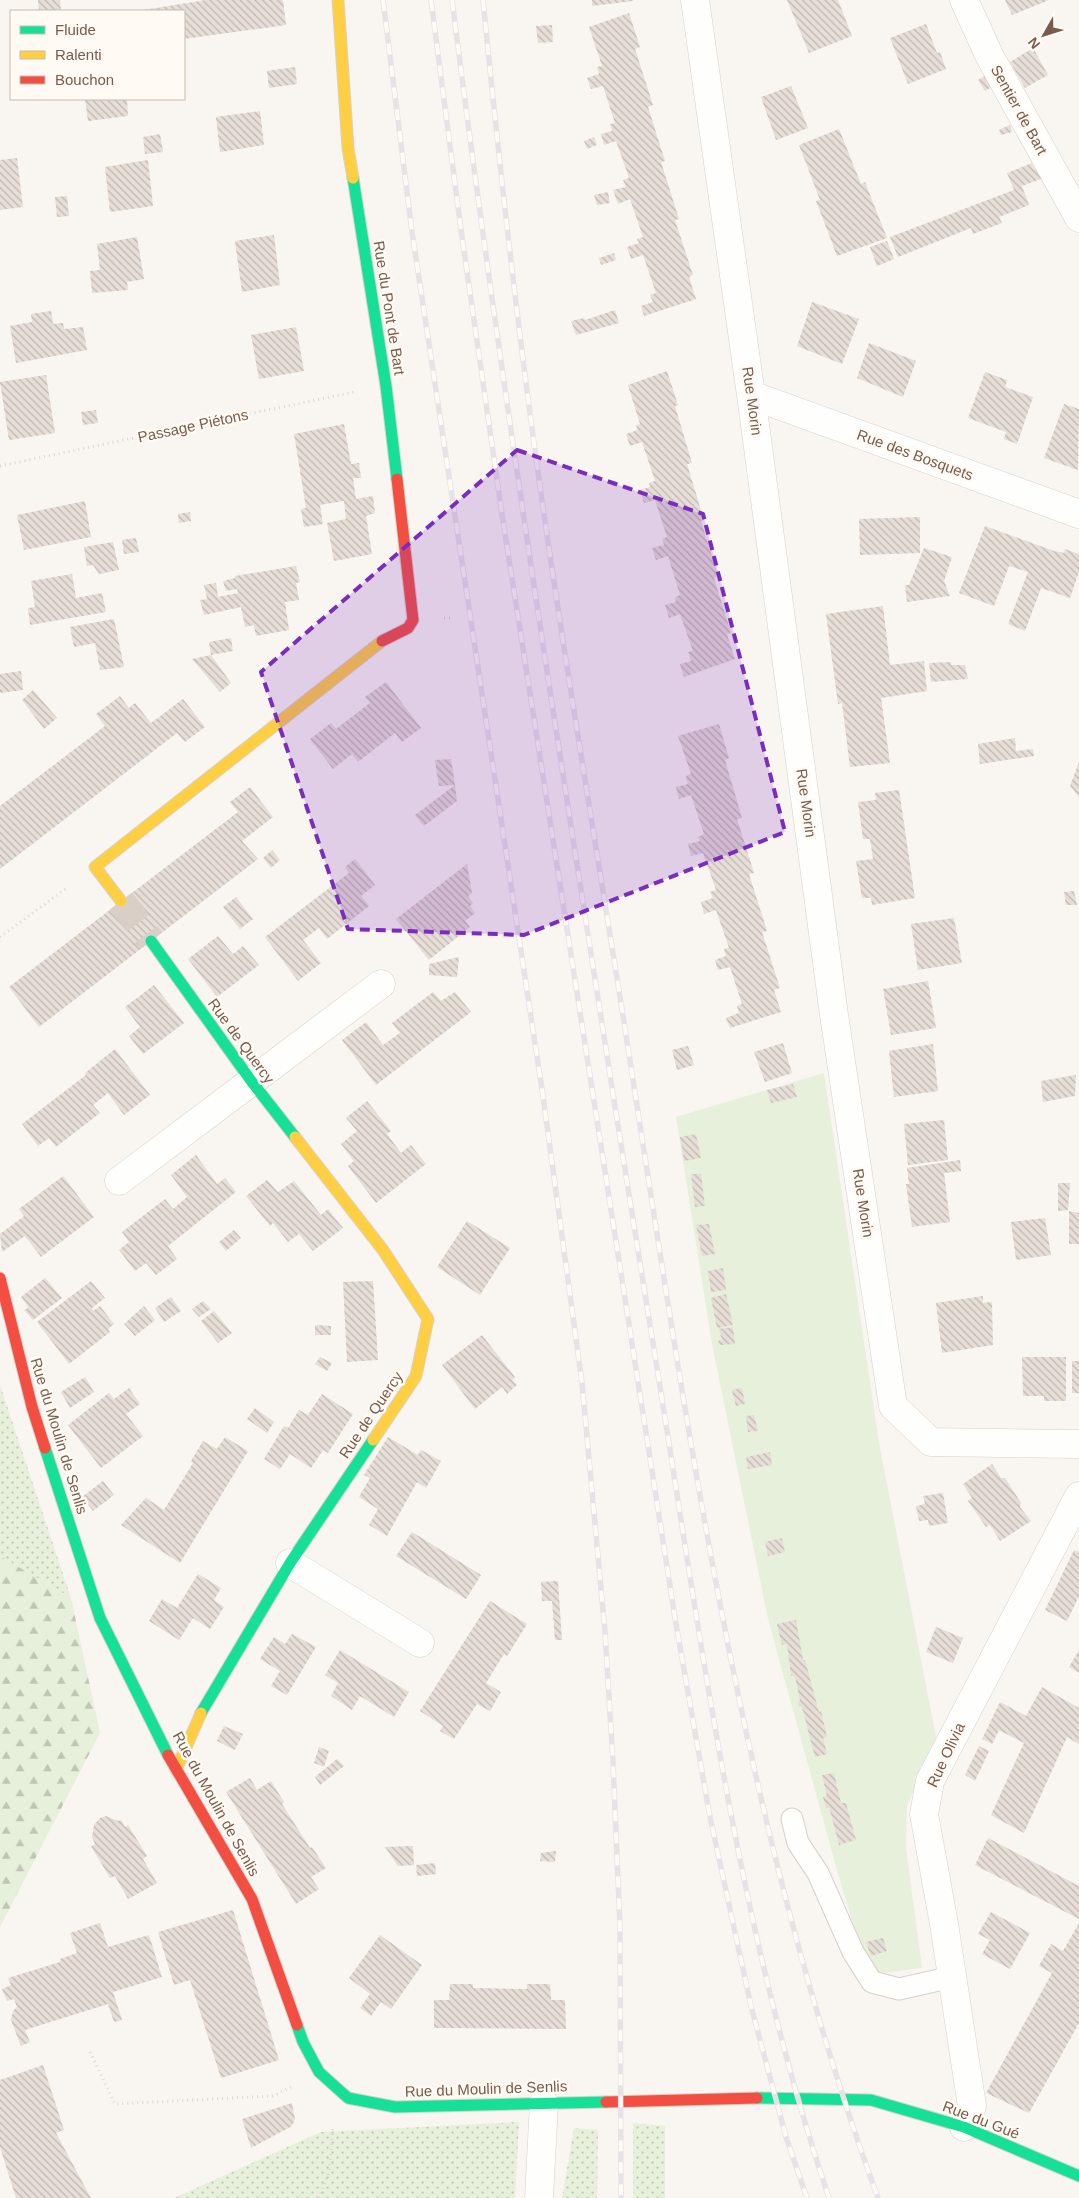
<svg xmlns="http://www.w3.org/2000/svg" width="1079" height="2198" font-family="Arial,sans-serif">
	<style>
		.grass { fill: url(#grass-dots) }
		.forest { fill: url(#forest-firs) }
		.garden { fill: #e7f0db }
		.building { fill: url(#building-back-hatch) }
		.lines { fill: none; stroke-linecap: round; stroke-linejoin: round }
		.secondary-tunnel { stroke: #d9cfc7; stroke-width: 28; stroke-dasharray: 28 14; stroke-linecap: butt }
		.lane-casing { stroke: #d7d1cb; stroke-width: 23 }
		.street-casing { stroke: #d7d1cb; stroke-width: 29 }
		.fast-casing { stroke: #d9d2cb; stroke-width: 13 }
		.slow-casing { stroke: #d9d2cb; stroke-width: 13 }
		.jam-casing { stroke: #d9d2cb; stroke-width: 13 }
		.path { stroke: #dcd5d0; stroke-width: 3; stroke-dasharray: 1 4; stroke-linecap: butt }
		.lane { stroke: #fefefd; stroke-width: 21 }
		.street { stroke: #fefefd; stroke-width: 28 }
		.fast { stroke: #16e098; stroke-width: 11 }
		.slow { stroke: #ffcf43; stroke-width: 11 }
		.jam { stroke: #f24e42; stroke-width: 11 }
		.rail-casing { stroke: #e6e3e7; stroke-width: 5.5 }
		.rail { stroke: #fffaf3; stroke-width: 4; stroke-dasharray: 11; stroke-linecap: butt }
		.marked { fill: #7b2cbf; fill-opacity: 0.2; stroke: #7b2cbf; stroke-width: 4; stroke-dasharray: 10 6; stroke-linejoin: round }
		.labels { text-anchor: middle; stroke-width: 5; stroke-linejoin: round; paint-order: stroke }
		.street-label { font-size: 15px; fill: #7a5c4d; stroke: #fffaf3 }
	</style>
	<defs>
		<pattern id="grass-dots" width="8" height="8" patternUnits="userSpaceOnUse" patternTransform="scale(1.25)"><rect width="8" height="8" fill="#e7f0db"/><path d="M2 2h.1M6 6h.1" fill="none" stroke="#c0c6b4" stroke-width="1.8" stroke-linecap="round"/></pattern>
		<pattern id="forest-firs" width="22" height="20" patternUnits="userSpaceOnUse" patternTransform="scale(1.25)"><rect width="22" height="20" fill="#e7f0db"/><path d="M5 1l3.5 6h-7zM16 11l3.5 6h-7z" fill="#c0c6b4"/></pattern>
		<pattern id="building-back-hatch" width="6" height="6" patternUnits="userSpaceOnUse" patternTransform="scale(1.25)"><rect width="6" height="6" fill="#e6ded7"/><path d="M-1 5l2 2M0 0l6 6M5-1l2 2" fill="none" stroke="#bfb7b1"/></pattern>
	</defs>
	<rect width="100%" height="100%" fill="#f9f5f0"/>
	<path class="grass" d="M0,1385L71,1598L0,1556Z
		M519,2122L515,2198H174L321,2132Z
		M633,2123L665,2126V2198H633Z
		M574,2128L598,2130L597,2198H562Z"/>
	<path class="forest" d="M0,1556L71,1598L100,1733L0,1927Z"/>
	<path class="garden" d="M824,1073L879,1443L937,1742L907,1805L906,1848L922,1968L868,1975L835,1863L768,1619L712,1344L676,1117Z"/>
	<path class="building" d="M38,0H60L61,11H39Z
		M206,0H283L286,25L184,39V11H137Z
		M592,0H633V1L592,6Z
		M787,0H838L852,36L809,53Z
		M1005,0H1049L1012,15Z
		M629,13L640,47L635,49L653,105L648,107L665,161L661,162L679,219L675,220L693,275L689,277L696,299L644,316L641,306L653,302L650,295L656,293L643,255L631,259L627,247L639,243L637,239L643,237L630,199L618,204L613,190L626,187L623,180L629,178L616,141L604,145L601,134L612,131L610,124L615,123L603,86L591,89L587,78L599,74L597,67L602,66L589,27Z
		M926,24L937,53L940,52L946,69L908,84L890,38Z
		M552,25L553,42L538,43L536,26Z
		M1033,48L1048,75L1025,88L1010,62Z
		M295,67L297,84L269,88L267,71Z
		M988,74L995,85L985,91L978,80Z
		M791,86L808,128L776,140L761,97Z
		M85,99H127L128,116L88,121Z
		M260,111L264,145L220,152L216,117Z
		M1010,125L1012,132L1001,135L999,130Z
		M839,129L861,184L865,182L887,238L837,256L816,201L820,200L799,145Z
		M160,134L163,152L145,154L143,137Z
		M594,137L597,145L587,149L584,141Z
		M17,158L23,207L0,210V160Z
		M148,160L153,206L110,212L105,167Z
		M1032,163L1034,169L1040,166L1046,177L1022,186L1029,205L999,217L1002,223L973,234L971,228L898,257L890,237L1014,190L1007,173Z
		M608,192L610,203L597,205L594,195Z
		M67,196L69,216L57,217L55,197Z
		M274,235L280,285L242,292L235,241Z
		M137,237L144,279L127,282L128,290L92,293L90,271L100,270L97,244Z
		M887,241L894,259L877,266L870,247Z
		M614,253L616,260L601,265L599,258Z
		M812,302L859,319L842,364L797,346Z
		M615,310L619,323L576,335L571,321L584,318L585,320Z
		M51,311L53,324L63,323L64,329L83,327L87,350L16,363L10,326L32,322L31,314Z
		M296,327L304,371L259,379L251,335Z
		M869,343L916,361L903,397L857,378Z
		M667,371L678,405L675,406L692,463L687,464L704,520L701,521L718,576L714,578L731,633L727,634L735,659L684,677L680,664L691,661L688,652L693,651L680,614L669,618L665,605L676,602L675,597L680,595L668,556L656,560L652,548L664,545L662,539L667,537L655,500L644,503L640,490L650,487L649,483L655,481L642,442L630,446L626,434L638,430L636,426L640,424L628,385Z
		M985,372L1007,380L1005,387L1033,397L1017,444L1004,439L1006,432L968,418Z
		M46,375L55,433L9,440L0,382Z
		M1064,404L1079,409L1078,470L1044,458Z
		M96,410L98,423L83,425L81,412Z
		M344,424L351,464L359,463L361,478H353L356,499L373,496L375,513L366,516L372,554L334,561L327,523L346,519L344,501L320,505L323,524L304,527L301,509L306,508L294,434Z
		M85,501L91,537L24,550L17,515Z
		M190,512L191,521L179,523L178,514Z
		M920,517V553L860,555L859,519Z
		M985,526L1054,551L1064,553L1065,549L1079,554V572L1070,598L1041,588L1025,631L1008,624L1028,572L1009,566L994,606L959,593Z
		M136,538L139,552L124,554L122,540Z
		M113,542L119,570L99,574L93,565L87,566L84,547Z
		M924,548L952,557L944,581L950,596L907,602L905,585H909Z
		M296,566L300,582L296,583L299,600L285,602L289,630L256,636L254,625L245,627L241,607L204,615L200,600L207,599L204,585L216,583L218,597L238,593L237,589L226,591L223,581L235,578V576Z
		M72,574L76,598L102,593L106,612L30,625L28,608L35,607L31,581Z
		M883,606L890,665L924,661L927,691L881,698L890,763L850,767L842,703L838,704L826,614Z
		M114,619L124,667L100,670L95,643L74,647L70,627Z
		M231,638L233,651L211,655L231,683L220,692L192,659L211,655L209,642Z
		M951,662V665H965L968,679L931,682L929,663Z
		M21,671L23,690L0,693V674Z
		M386,682L421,728L402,742L395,733L358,762L352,754L333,769L310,739L331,723L336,729L370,703L365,697Z
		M33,690L57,718L44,729L22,700Z
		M120,696L129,708L135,703L151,723L183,699L205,727L185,742L177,733L0,869V806L105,726L96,714Z
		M719,724L729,758L725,760L742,818L737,819L754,873L749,874L767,931L762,932L780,988L774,990L781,1012L730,1028L726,1018L739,1013L737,1006L742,1004L730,967L718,970L715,960L726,956L724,949L729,948L716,910L704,914L701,902L713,898L710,892L716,890L703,853L691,856L688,844L700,841L698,837L704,834L691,795L679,799L676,787L688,784L686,776L691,774L678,736Z
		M1015,738L1016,751L1033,749L1034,756L980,764L978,744Z
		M451,759L455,785L457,801L424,826L415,815L455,785L439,786L435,760Z
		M1079,762V797L1070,786Z
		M250,787L273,817L242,841L258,859L39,1027L9,987L238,812L230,802Z
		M899,790L915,898L872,905L871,898H862L856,861L873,859L870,839H863L858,802L876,800L875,793Z
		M272,850L280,860L271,868L263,858Z
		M355,859L375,885L361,896L369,906L327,939L319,928L303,940L321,963L298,981L265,937L349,873L345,867Z
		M467,864L472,893L468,896L473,903L470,906L475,913L465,921L470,927L429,960L396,919Z
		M1074,891L1077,905H1066L1064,892Z
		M236,897L253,919L240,929L223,907Z
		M954,918L962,963L918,970L911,924Z
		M218,936L233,954L243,946L259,965L217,997L188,959Z
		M459,957L457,977L429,975V964Z
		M928,981L936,1028L891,1035L883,989Z
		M154,985L184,1023L143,1054L129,1036L140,1027L125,1007Z
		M433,992L441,1001L455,992L471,1012L376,1085L342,1040L366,1022L383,1045L400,1033L392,1023Z
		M783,1043L792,1073L765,1082L754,1052Z
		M933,1044L938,1091L894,1097L889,1051Z
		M688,1046L694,1065L677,1070L672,1050Z
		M115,1049L150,1095L124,1115L108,1093L93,1105L100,1113L56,1147L49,1138L38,1146L22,1124L86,1075L85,1073Z
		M1076,1075L1075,1096L1043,1102L1041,1081Z
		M793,1084L797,1097L771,1103L767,1090Z
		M367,1101L391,1131L387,1134L401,1153L411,1145L426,1164L376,1203L348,1166L354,1161L341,1144L357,1131L346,1118Z
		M944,1120L948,1160L908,1165L904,1124Z
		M696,1134L701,1158L684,1161L680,1137Z
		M196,1155L217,1184L225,1178L236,1192L168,1246L177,1259L156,1275L146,1263L135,1271L119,1250L129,1242L122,1232L165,1199L173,1209L187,1197L171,1175Z
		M960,1160L961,1171L944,1173L950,1222L912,1227L906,1184H909L907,1168Z
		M691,1174H701L705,1206L695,1207Z
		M63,1176L94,1217L41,1257L25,1236L2,1252L0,1234L24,1216L19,1209Z
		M267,1180L278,1192L294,1181L321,1215L328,1209L343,1228L313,1251L299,1234L288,1242L273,1223L270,1226L246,1196Z
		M1058,1183H1070L1068,1210L1058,1211Z
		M1069,1211L1079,1213V1244H1069Z
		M1045,1218L1051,1255L1016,1260L1011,1222Z
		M467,1221L510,1248L480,1295L437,1267Z
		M709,1224L715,1254L702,1256L696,1225Z
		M234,1230L241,1238L226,1251L219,1242Z
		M723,1268L726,1290L711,1292L708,1271Z
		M45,1278L62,1298L33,1320L24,1310L28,1308L27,1305L21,1297Z
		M91,1281L105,1298L92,1308L93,1311L100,1306L114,1324L108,1329L110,1332L69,1364L37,1322Z
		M373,1281L378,1360L347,1362L343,1282Z
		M726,1294L733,1325L717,1328L711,1298Z
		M983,1296V1303L992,1302L993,1345L942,1353L936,1303Z
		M171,1297L181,1311L164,1322L155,1308Z
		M203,1301L211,1309L199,1317L192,1309Z
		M144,1306L155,1320L135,1336L124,1324Z
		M214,1311L232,1333L218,1343L201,1321Z
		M315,1325L331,1326V1335H315Z
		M733,1327L735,1344L720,1345L718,1341L722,1340L719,1329Z
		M482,1335L515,1377L512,1380L517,1385L507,1394L502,1387L475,1409L442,1365Z
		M320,1357L332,1363L327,1371L315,1364Z
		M1022,1357H1066V1401H1044V1396H1023Z
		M1072,1361H1079V1393H1072Z
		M85,1377L94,1392L70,1408L61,1392Z
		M129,1388L140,1404L126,1414L143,1436L101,1468L68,1425L109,1393L114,1399Z
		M742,1388L745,1404L736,1406L732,1390Z
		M322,1394L353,1414L328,1453L323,1450L311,1468L290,1454L280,1469L264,1459L284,1426L288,1428L299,1410L308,1415Z
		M255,1408L274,1422L267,1433L247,1419Z
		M754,1415L758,1431L748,1432L746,1416Z
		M225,1437L248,1451L180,1563L121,1525L146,1498L164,1510L193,1463L191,1461L203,1441L217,1449Z
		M388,1437L418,1455L421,1450L441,1461L426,1488L417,1482L387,1536L369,1525L378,1509L359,1497L370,1478L364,1475Z
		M770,1452L772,1465L748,1469L746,1457Z
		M992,1464L1001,1478H1005L1021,1503L1020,1507L1031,1521L1000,1541L990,1525L986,1527L968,1501L972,1498L963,1484Z
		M103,1481L114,1495L93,1511L82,1497Z
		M943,1493L948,1523L929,1526L928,1520L919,1521L916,1506L925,1504L923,1496Z
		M412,1532L481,1575L466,1599L396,1556Z
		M782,1538L785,1552L768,1556L765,1542Z
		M1074,1550L1079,1552V1596L1067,1621L1045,1610Z
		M198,1574L221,1588L214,1600L224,1607L210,1629L193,1618L179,1640L149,1621L162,1599L177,1608Z
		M558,1581L562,1640H555L552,1601H542L541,1582Z
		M490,1601L527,1624L507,1656L504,1654L486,1683L501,1692L490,1711L477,1704L454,1739L440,1731L443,1726L420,1711Z
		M796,1620L803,1660H805L819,1712L821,1711L827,1737L823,1738L827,1754L815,1757L802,1707L799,1706L798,1702L800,1701L796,1681L794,1676H791L787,1644L782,1645L777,1624Z
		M936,1627L963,1638L953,1663L926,1652Z
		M292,1634L316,1647L287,1695L271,1686L280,1671L260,1659L274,1637L285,1644Z
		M340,1650L409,1692L394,1717L360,1696L352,1710L331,1696L338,1683L325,1675Z
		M1079,1650V1673L1069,1667Z
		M1042,1687L1079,1708V1744L1067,1737L1024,1833L991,1815L1024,1743L999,1730L992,1744L982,1739L1000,1702L1026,1716Z
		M224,1726L243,1734L235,1750L217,1741Z
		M979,1746L989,1751L975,1781L965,1775Z
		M319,1747L329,1751L324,1767L314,1763Z
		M337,1759L344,1766L320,1785L315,1777Z
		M834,1773L841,1803H846L856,1840L839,1845L829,1807L826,1808L823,1797L827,1796L822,1775Z
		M250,1778L257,1790L271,1781L284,1802L282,1804L310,1848L312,1847L326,1868L311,1877L319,1889L296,1904L226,1792Z
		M106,1816L118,1821L121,1820L125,1827L128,1825L147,1856L143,1859L157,1883L128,1899L115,1876L110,1878L91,1846L95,1844L92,1837L94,1825L100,1818Z
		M988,1838L1079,1886V1919L975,1865Z
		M413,1846L414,1865L398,1866L385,1847Z
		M556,1851L555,1862L540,1861L541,1853Z
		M435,1863L436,1874L417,1876L416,1865Z
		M233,1910L279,2060L221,2078L190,1980L174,1985L158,1932Z
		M991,1912L1030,1933L1010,1969L982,1954L990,1940L978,1934Z
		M100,1923L108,1947L149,1935L162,1977L113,1992L122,2020L114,2022L108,2004L25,2030L30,2042L21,2046L11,2020L13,2011L17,2007L14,1999L7,2001L2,1989L11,1985L8,1978L60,1962V1959L77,1953L70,1933Z
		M1079,1923V2023L1029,2113L986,2093L1052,1973L1039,1966L1051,1944L1063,1951Z
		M380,1935L422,1965L391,2009L381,2002L371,2016L360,2008L370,1994L349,1978Z
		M883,1938L887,1951L871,1956L866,1942Z
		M450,1984H473V1988L527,1989V1984H550L551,2000H565L566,2029L434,2028V2000H449Z
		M43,2065L64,2130L56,2133L91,2198H16L0,2147V2080Z
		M292,2103L295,2119L292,2126L251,2148L242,2119Z"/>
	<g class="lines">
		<path class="secondary-tunnel" d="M121,901L151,941"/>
		<g class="lane-casing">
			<path id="lane" d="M792,1819L798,1843L818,1873L853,1952L872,1982L899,1989L952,1977"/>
		</g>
		<g class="street-casing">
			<path id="street" d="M695,0L751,395L834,1015L893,1406L931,1442L1079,1444
				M964,0L989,55L1079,218
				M751,395L1079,514
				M119,1181L381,984
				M290,1563L420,1643
				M964,2127L972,2106L944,1924L924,1814L930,1781L1079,1496
				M539,2198L544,2103"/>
		</g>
		<g class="fast-casing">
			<path id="fast" d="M353,178L386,386L397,479
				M151,941L252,1082L295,1137
				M45,1448L100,1618L168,1755
				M201,1713L290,1563L373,1440
				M297,2025L303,2042L319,2072L348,2098L395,2107L606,2102
				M757,2098L871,2100L964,2127L1079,2176"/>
		</g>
		<g class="slow-casing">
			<path id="slow" d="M338,0L348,148L353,178
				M121,901L95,867L382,641
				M295,1137L383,1250L428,1319L416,1376L373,1440
				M176,1770L201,1713"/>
		</g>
		<g class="jam-casing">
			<path id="jam" d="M382,641L408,628L413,620L397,479
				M0,1278L32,1407L45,1448
				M168,1755L252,1899L297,2025
				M606,2102L757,2098"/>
		</g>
		<path class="path" d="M0,466L354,392
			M444,618H453
			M0,937L68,887
			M90,2052L115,2104L273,2096L291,2087
			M319,2198L329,2172L333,2127"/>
		<use href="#lane" class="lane"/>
		<use href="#street" class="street"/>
		<use href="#fast" class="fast"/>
		<use href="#slow" class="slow"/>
		<use href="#jam" class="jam"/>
		<g class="rail-casing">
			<path id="rail" d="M383,0L412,232L543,1096L582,1383L605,1632L613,1762L620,1926L621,2198
				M431,0L461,230L503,521L676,1624L710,1817L751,2006L786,2137L807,2198
				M452,0C489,293 533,585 579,877C603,1028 626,1180 651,1331C699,1622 734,1917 829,2198
				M483,0C500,172 519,343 544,514C571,703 604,891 633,1080C692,1458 746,1837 878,2198"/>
		</g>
		<use href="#rail" class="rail"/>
	</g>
	<path class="marked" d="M517,450L703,514L785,832L524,935L348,929L261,672Z"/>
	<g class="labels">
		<g class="street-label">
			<text transform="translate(1019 110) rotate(61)" y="5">Sentier de Bart</text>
			<text transform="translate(389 308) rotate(81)" y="5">Rue du Pont de Bart</text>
			<text transform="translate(752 401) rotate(82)" y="5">Rue Morin</text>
			<text transform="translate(193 426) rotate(-12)" y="5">Passage Piétons</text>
			<text transform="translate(915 455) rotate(20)" y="5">Rue des Bosquets</text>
			<text transform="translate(806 803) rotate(82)" y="5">Rue Morin</text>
			<text transform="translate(241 1041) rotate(54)" y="5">Rue de Quercy</text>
			<text transform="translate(863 1203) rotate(81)" y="5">Rue Morin</text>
			<text transform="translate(371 1415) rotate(-56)" y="5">Rue de Quercy</text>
			<text transform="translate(59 1436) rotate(73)" y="5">Rue du Moulin de Senlis</text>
			<text transform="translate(946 1755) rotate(-65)" y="5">Rue Olivia</text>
			<text transform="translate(216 1804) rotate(61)" y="5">Rue du Moulin de Senlis</text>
			<text transform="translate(486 2089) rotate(-2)" y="5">Rue du Moulin de Senlis</text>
			<text transform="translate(981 2120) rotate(21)" y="5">Rue du Gué</text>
		</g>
	</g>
	<rect x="10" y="10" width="175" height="90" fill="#fffaf3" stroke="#cabbb1"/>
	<rect x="20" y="26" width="25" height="8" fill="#16e098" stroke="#cabbb1"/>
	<text x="55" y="35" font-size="15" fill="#7a5c4d">Fluide</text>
	<rect x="20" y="51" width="25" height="8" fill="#ffcf43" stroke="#cabbb1"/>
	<text x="55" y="60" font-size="15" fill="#7a5c4d">Ralenti</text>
	<rect x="20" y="76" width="25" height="8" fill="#f24e42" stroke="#cabbb1"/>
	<text x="55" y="85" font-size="15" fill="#7a5c4d">Bouchon</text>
	<g transform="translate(1044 35) rotate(231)" stroke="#fffaf3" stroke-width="4" paint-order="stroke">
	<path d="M0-4L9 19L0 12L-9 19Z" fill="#7a5c4d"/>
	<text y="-8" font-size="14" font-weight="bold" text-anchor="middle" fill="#7a5c4d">N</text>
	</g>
</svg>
